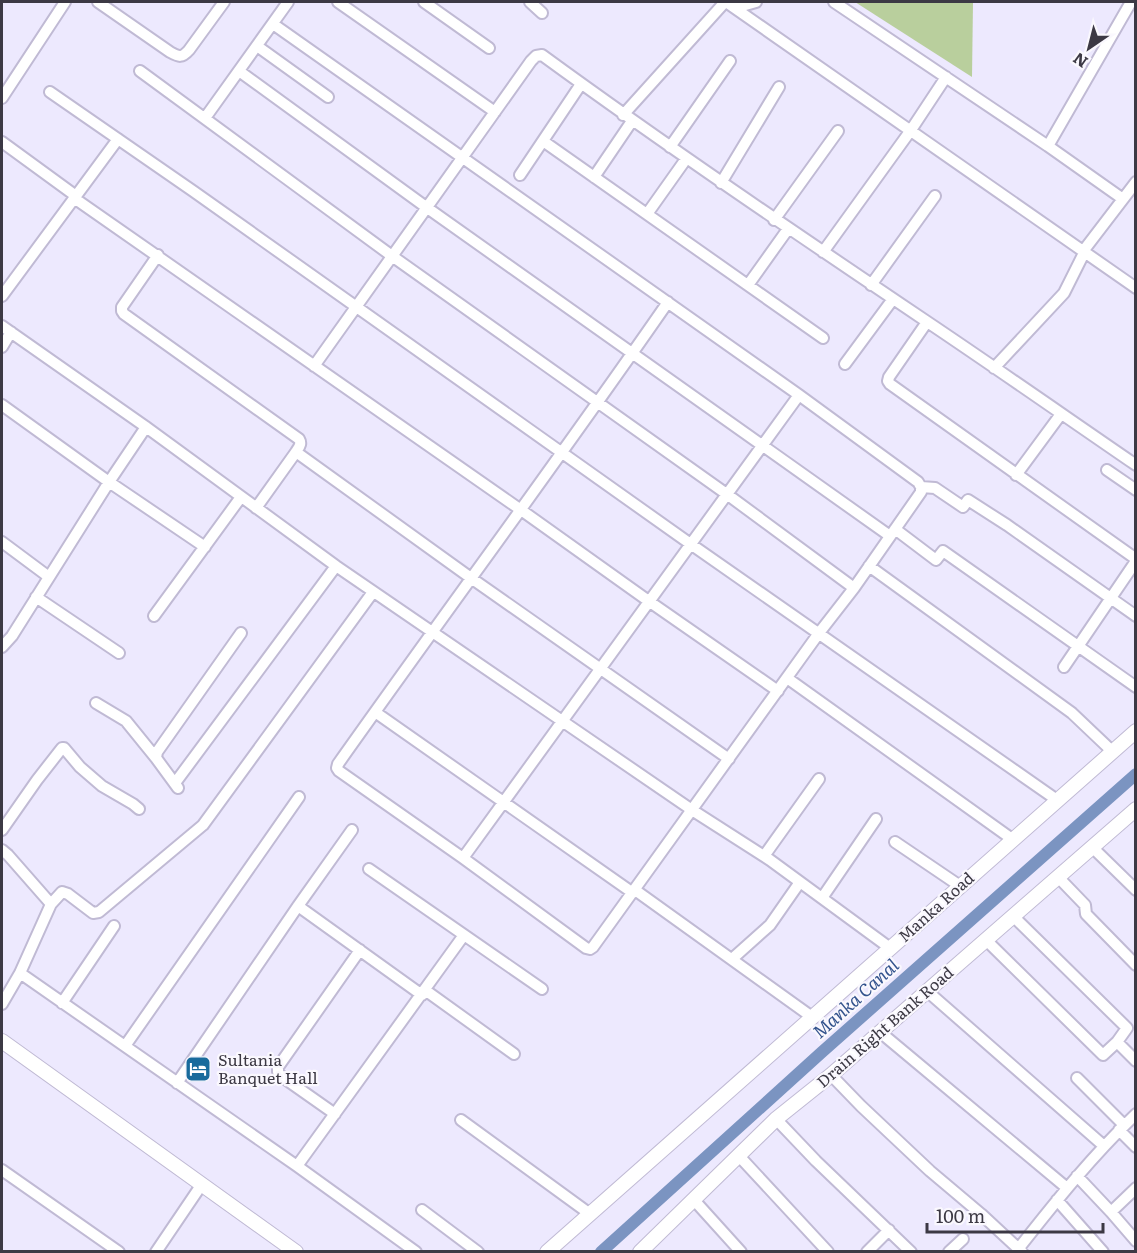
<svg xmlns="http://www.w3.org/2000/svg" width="1137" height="1253" font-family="Literata,serif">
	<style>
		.green { fill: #b9cf9d }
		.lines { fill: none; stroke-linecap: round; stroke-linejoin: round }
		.canal { stroke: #7b94c1; stroke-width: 12 }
		.street-casing { stroke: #c0bad4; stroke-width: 14 }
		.secondary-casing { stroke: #c0bad4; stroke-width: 16 }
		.street { stroke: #fff; stroke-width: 10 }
		.secondary { stroke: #fff; stroke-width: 14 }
		.labels { text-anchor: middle; stroke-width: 4.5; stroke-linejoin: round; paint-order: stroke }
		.street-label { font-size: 16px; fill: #3c3944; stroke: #faf8fe }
		.poi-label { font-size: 16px; fill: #3c3944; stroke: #faf8fe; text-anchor: start }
		.water-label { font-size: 18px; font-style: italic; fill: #34548e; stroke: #faf8fe }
	</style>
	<rect width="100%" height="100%" fill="#ede9fe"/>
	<path class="green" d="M855,2H973L972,77Z"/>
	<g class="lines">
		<path class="canal" d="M601,1252L822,1052L1136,774"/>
		<g class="street-casing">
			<path id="street" d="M98,2L170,52C179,57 182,58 189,50L224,2
				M338,2L495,112
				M424,2L489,48
				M530,2L542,13
				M726,2L1136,288
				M834,2L1048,146L1123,199
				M735,8L756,2
				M273,24L799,395L918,482L921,487L935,488L963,507L968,500L1007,525L1136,616
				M257,46L328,97
				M140,71L392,256L728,495L854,588
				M239,71L426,207L890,536
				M50,92L193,191L692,545L1057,800
				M2,98L65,2
				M623,115L725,2
				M205,118L288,2
				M543,141L823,338
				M2,142L76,196
				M1048,146L1131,2
				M670,147L730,61
				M520,175L581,84
				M594,177L632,121
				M721,183L779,87
				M74,198L521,510L650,602L778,691
				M647,214L686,159
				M774,220L838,131
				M1084,250L1136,182
				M823,252L911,130L946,77
				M158,255L122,307V311L124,314L299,439C302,444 299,447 296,452L256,508
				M748,285L788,229
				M871,285L935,196
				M2,296L118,139
				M668,302C560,458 447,610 338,764L337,768L339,771L463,858L586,948L590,949L593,947L819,633L854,588L921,492V487
				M927,322L889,377L888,381L890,384L1136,559
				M2,326L146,427L336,566L692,810L770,860L890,948
				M2,347L11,332
				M845,364L893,299
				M314,366L531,61L536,56L542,55C668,147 797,234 926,321C996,368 1066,417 1136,465
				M994,368L1064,293L1085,251
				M2,405L109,482L205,547
				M296,452L471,578L729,759
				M1107,470L1136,490
				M1016,475L1061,414
				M895,529L936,560L943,551L1136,687
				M2,542L49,577
				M869,566L1072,713L1112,751
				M36,597L119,653
				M154,616L241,497
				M2,647L12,636L109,482L146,427
				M1064,667L1136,561
				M787,678L1012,839
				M96,703L126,721L156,758
				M375,712L633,893
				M175,783L336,566
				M178,788L156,758L157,752L241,633
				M2,830L37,780L62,748H64L80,767L102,786L133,804L139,809
				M895,842L960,886
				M1092,847L1136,890
				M2,850L8,855L51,904
				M764,856L819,779
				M463,858L799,395
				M369,869L542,989
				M1058,877L1085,905L1086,914L1136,965
				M635,890L812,1017
				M822,898L876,819
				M298,906L422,995
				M986,940L1103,1055L1117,1042L1127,1028L1013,916
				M732,959L770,925L800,882
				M20,973L297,1166L416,1252
				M425,990L514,1054
				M927,991L1104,1146
				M62,1003L114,926
				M2,1004L20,973L51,904L62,892L68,894L93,913L99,912L203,825L373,592
				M880,1032L1067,1188
				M1117,1042L1136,1061
				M125,1046L299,797
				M831,1075L861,1106L930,1171L981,1214L1022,1252
				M1077,1078L1124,1125
				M177,1083L298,906L352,830
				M335,1114L281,1076L278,1072V1067L360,950
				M776,1119L816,1161L911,1252
				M461,1120L590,1214
				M1119,1130L1136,1147
				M739,1156L828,1252
				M297,1166L464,935
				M2,1170L119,1252
				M1077,1176L1111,1212L1136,1241
				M694,1200L741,1252
				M1057,1200L1103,1252
				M422,1210L478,1252
				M1111,1212L1136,1188
				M1019,1248C1056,1201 1093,1155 1136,1114
				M156,1252L202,1184
				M867,1252L889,1230
				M949,1252L963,1239"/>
		</g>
		<g class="secondary-casing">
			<path id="secondary" d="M2,1041L296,1252
				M547,1252L1136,731
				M640,1252L776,1119L831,1075L1136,809"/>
		</g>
		<use href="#street" class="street"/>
		<use href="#secondary" class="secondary"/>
	</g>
	<defs>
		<g id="hotel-square" transform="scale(1.35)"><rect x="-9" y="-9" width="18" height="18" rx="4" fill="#196b9c" stroke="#faf8fe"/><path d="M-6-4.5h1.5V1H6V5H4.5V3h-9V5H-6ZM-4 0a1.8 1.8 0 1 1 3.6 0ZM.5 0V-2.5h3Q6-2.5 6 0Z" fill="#fff"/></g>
	</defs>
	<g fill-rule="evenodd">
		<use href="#hotel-square" x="198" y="1069"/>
	</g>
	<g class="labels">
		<g class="street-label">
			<text transform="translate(936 907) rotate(-42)" y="6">Manka Road</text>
			<text transform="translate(885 1027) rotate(-41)" y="6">Drain Right Bank Road</text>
		</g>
		<g class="poi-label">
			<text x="218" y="1066">Sultania<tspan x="218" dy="18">Banquet Hall</tspan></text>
		</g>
		<g class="water-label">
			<text transform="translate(856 999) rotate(-42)" y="6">Manka Canal</text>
		</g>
	</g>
	<rect width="1137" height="1253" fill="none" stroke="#3c3944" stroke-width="6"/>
	<g transform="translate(1089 48) rotate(215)" stroke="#faf8fe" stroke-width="4.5" paint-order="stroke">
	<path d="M0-4.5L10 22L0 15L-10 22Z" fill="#3c3944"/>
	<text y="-9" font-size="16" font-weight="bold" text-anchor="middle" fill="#3c3944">N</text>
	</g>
	<path d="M927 1223v9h176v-9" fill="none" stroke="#3c3944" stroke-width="3"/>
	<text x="936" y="1223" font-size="18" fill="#3c3944" stroke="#faf8fe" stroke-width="4.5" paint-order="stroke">100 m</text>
</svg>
